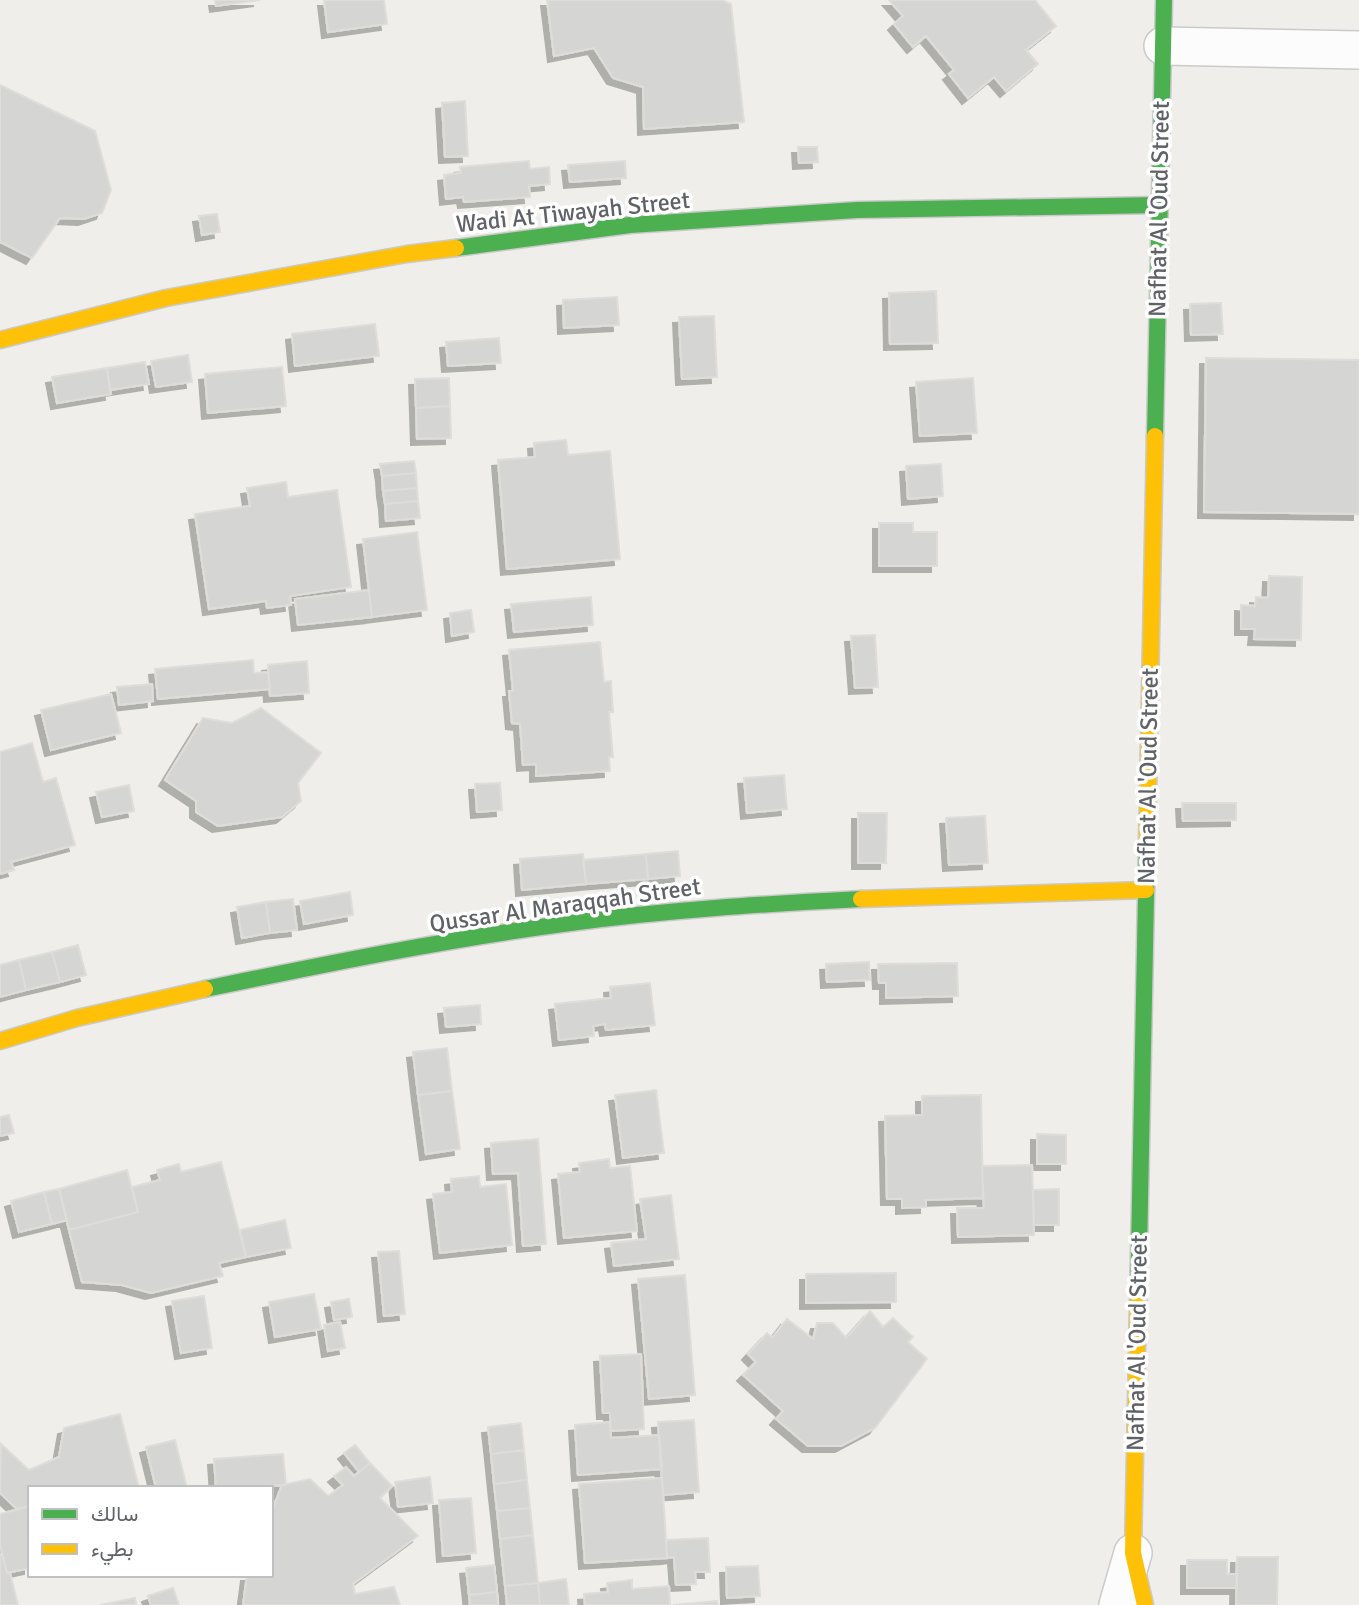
<svg xmlns="http://www.w3.org/2000/svg" width="1359" height="1605" font-family="Signika,Vazirmatn,sans-serif">
	<style>
		.building { fill: #d5d5d3; stroke: #deddd9; stroke-width: 2; filter: url(#shadow) }
		.lines { fill: none; stroke-linecap: round; stroke-linejoin: round }
		.street-casing { stroke: #cbcaca; stroke-width: 40 }
		.fast-casing { stroke: #cacaca; stroke-width: 19 }
		.slow-casing { stroke: #cacaca; stroke-width: 19 }
		.street { stroke: #fdfcfc; stroke-width: 37 }
		.fast { stroke: #4caf50; stroke-width: 16 }
		.slow { stroke: #ffc107; stroke-width: 16 }
		.labels { text-anchor: middle; stroke-width: 7; stroke-linejoin: round; paint-order: stroke }
		.street-label { font-size: 24px; fill: #5f6267; stroke: #fff }
	</style>
	<defs>
		<filter id="shadow"><feDropShadow dx="-6" dy="6" stdDeviation="0" flood-color="#0004"/></filter>
	</defs>
	<rect width="100%" height="100%" fill="#efeeea"/>
	<path class="building" d="M215,0H260L216,6Z
		M324,0H384L387,24L328,32Z
		M547,0H722L731,4L744,122L644,129L643,87L613,78L594,48L554,56Z
		M889,0H1035L1056,26L1026,50L1038,64L1006,91L994,77L968,98L949,74L954,70L926,36L913,47L894,24L903,16Z
		M0,85L95,131L111,190L102,213L84,219L60,218L32,258L0,242Z
		M465,101L468,156L445,157L442,103Z
		M798,147H817L818,162L799,163Z
		M529,161L530,169L549,167L550,184L529,186L530,197L464,202L463,197L446,199L444,175L461,173L460,167Z
		M625,161L626,178L570,182L568,165Z
		M217,214L220,232L202,235L199,216Z
		M936,291L938,343L890,344L889,293Z
		M617,297L619,325L564,328L563,300Z
		M1221,303L1223,334L1191,335L1190,304Z
		M714,316L717,377L682,379L679,317Z
		M375,324L379,356L295,366L292,334Z
		M499,338L501,363L448,366L446,342Z
		M188,355L192,382L156,387L151,361Z
		M1206,358L1359,360V514L1204,512Z
		M145,362L149,384L110,390L107,368Z
		M282,367L286,406L208,413L205,374Z
		M107,368L111,394L57,403L52,377Z
		M449,378L450,406L416,408L415,379Z
		M973,378L977,433L920,436L916,382Z
		M450,406L451,438L417,439L416,408Z
		M566,440L568,455L610,451L620,559L507,569L498,460L535,457L534,443Z
		M414,461L416,473L382,476L380,464Z
		M941,464L943,496L908,499L906,466Z
		M416,473L417,488L383,491L382,476Z
		M286,482L288,497L337,490L351,587L290,596L291,605L267,608L266,601L209,609L195,514L250,506L247,488Z
		M417,488L418,501L385,504L383,491Z
		M418,501L420,518L386,521L385,504Z
		M879,523H913V532H937V566H879Z
		M417,532L427,610L372,617L363,539Z
		M1269,576L1302,577L1301,640L1254,639L1255,629H1241V605L1255,606L1256,597L1268,598Z
		M369,590L372,617L298,625L295,599Z
		M591,597L593,625L514,632L511,604Z
		M471,610L474,632L452,636L450,613Z
		M875,635L878,687L855,688L851,636Z
		M600,642L604,682L611,681L613,712H609L613,757H609L610,771L536,776V764L523,765L520,724L512,723L509,691H513L509,650Z
		M253,660L254,673L268,672L270,689L158,699L155,669Z
		M307,661L309,693L270,696L268,665Z
		M152,684L153,701L119,705L117,687Z
		M111,694L121,733L51,750L41,710Z
		M261,708L321,753L298,783L301,801L282,817L218,826L196,812V801L165,780L203,718L232,723Z
		M32,743L43,782L56,778L75,845L11,862L14,870L0,874V752Z
		M784,775L787,809L747,813L744,778Z
		M500,783L502,810L477,812L475,784Z
		M129,785L134,811L102,817L96,792Z
		M1182,803H1236V820L1183,821Z
		M858,813H887L886,863H858Z
		M985,816L988,863L949,865L946,818Z
		M678,851L680,876L648,879L646,854Z
		M583,854L586,884L522,890L520,859Z
		M646,854L648,879L586,884L583,860Z
		M350,892L353,915L304,924L300,901Z
		M293,899L297,930L270,933L266,902Z
		M266,902L270,933L242,938L237,907Z
		M78,945L86,975L60,982L52,952Z
		M52,952L60,982L26,990L19,960Z
		M19,960L26,990L0,997V965Z
		M869,962L870,980L827,982L826,964Z
		M957,963L958,996L886,998V983H879L878,964Z
		M650,983L655,1025L606,1030L605,1024L593,1026L594,1036L559,1040L555,1004L611,998L610,987Z
		M480,1005L481,1024L446,1027L444,1008Z
		M447,1048L452,1091L418,1095L413,1052Z
		M656,1090L664,1153L623,1158L615,1095Z
		M452,1091L460,1149L426,1154L418,1095Z
		M981,1095L983,1198L926,1200V1207L902,1208V1199H887L885,1116L922,1115V1096Z
		M9,1115L14,1133L0,1136V1117Z
		M1037,1134L1066,1135V1164H1037Z
		M538,1139L546,1244L523,1246L518,1173L493,1174L491,1143Z
		M609,1159L610,1168L630,1166L637,1231L564,1238L558,1174L580,1172L579,1163Z
		M221,1162L246,1257L219,1263L223,1276L151,1293L122,1285L82,1282L69,1230L138,1212L132,1187L160,1180L157,1170L179,1164L181,1172Z
		M1032,1165L1034,1235L958,1237L957,1208H984L982,1166Z
		M127,1170L138,1212L69,1230L59,1189Z
		M479,1176L480,1187L506,1184L512,1245L440,1253L433,1194L452,1192L451,1179Z
		M59,1189L67,1220L52,1224L44,1192Z
		M1059,1189V1225H1034L1033,1190Z
		M44,1192L52,1224L19,1232L11,1201Z
		M671,1195L679,1259L614,1266L611,1243L646,1239L640,1199Z
		M285,1220L291,1248L246,1257L240,1230Z
		M399,1251L405,1314L384,1316L378,1252Z
		M896,1273V1302L806,1303V1274Z
		M685,1275L695,1395L649,1399L638,1279Z
		M314,1294L321,1329L275,1337L269,1302Z
		M204,1296L212,1348L181,1353L172,1301Z
		M349,1299L352,1317L334,1320L331,1302Z
		M870,1311L883,1327L893,1318L913,1337L908,1342L927,1359L875,1428L841,1446H808L776,1419L783,1411L743,1375L756,1362L748,1354L767,1333L772,1338L787,1319L813,1339L817,1323H833L846,1338Z
		M340,1322L345,1348L328,1351L324,1325Z
		M641,1354L644,1429L611,1431L610,1413H603L600,1356Z
		M120,1414L139,1488H30V1506L17,1509L0,1493L1,1444L29,1470L59,1457L64,1428Z
		M694,1420L699,1492L663,1495L658,1422Z
		M610,1422L611,1438L659,1435L662,1469L578,1475L575,1425Z
		M521,1423L524,1450L491,1454L488,1427Z
		M175,1440L187,1488H156L146,1447Z
		M355,1445L370,1463L359,1472L344,1453Z
		M524,1450L527,1480L494,1484L491,1454Z
		M283,1454L286,1485L216,1488L214,1459Z
		M370,1463L392,1486L380,1498L418,1536L353,1584L355,1594L394,1587L400,1605H243L247,1575H271V1513L282,1485L310,1479L328,1496L343,1485L334,1476L346,1467L354,1476Z
		M430,1477L433,1503L398,1507L395,1482Z
		M662,1478L667,1558L585,1563L579,1484Z
		M527,1480L530,1508L497,1511L494,1484Z
		M471,1498L476,1553L443,1556L439,1500Z
		M30,1506V1568L7,1573L0,1545V1514Z
		M530,1508L533,1535L500,1539L497,1511Z
		M533,1535L538,1583L505,1586L500,1539Z
		M708,1538L710,1572H695L696,1584L676,1585L674,1557L667,1558L666,1540Z
		M0,1554H2L7,1573H10L18,1605H0Z
		M1237,1557H1278L1277,1605H1236Z
		M1187,1560H1227V1574H1237V1588H1187Z
		M494,1565L497,1592L469,1595L466,1568Z
		M758,1566L760,1596L727,1598L726,1567Z
		M566,1579L569,1605H540L538,1583Z
		M632,1580V1589L669,1586L670,1605H585L584,1594L608,1592L607,1583Z
		M538,1583L540,1605H507L505,1586Z
		M173,1588L179,1605H151L148,1596Z
		M497,1592L498,1605H470L469,1595Z
		M135,1598L136,1605H101Z
		M717,1601L718,1605H673Z"/>
	<g class="lines">
		<g class="street-casing">
			<path id="street" d="M1163,46L1359,50
				M1118,1605L1133,1553"/>
		</g>
		<g class="fast-casing">
			<path id="fast" d="M456,248L630,225L857,210L1160,205
				M1155,436L1164,0
				M205,989C326,964 448,939 570,923C667,910 764,904 861,899
				M1138,1302L1147,845"/>
		</g>
		<g class="slow-casing">
			<path id="slow" d="M0,340L166,298L407,254L456,248
				M1147,845L1155,436
				M861,899L1146,890
				M0,1041L77,1018L205,989
				M1138,1302L1133,1553L1145,1605"/>
		</g>
		<use href="#street" class="street"/>
		<use href="#fast" class="fast"/>
		<use href="#slow" class="slow"/>
	</g>
	<g class="labels">
		<g class="street-label">
			<text transform="translate(1159 209) rotate(-89)" y="8">Nafhat Al 'Oud Street</text>
			<text transform="translate(573 212) rotate(-6)" y="8">Wadi At Tiwayah Street</text>
			<text transform="translate(1148 776) rotate(-89)" y="8">Nafhat Al 'Oud Street</text>
			<text transform="translate(565 905) rotate(-8)" y="8">Qussar Al Maraqqah Street</text>
			<text transform="translate(1137 1343) rotate(-89)" y="8">Nafhat Al 'Oud Street</text>
		</g>
	</g>
	<rect x="28" y="1486" width="245" height="91" fill="#ffffff" stroke="#bfc0c2" stroke-width="2"/>
	<rect x="42" y="1509" width="35" height="10" fill="#4caf50" stroke="#bfc0c2" stroke-width="2"/>
	<text x="91" y="1521" font-size="21" fill="#5f6267">سالك</text>
	<rect x="42" y="1544" width="35" height="10" fill="#ffc107" stroke="#bfc0c2" stroke-width="2"/>
	<text x="91" y="1556" font-size="21" fill="#5f6267">بطيء</text>
</svg>
